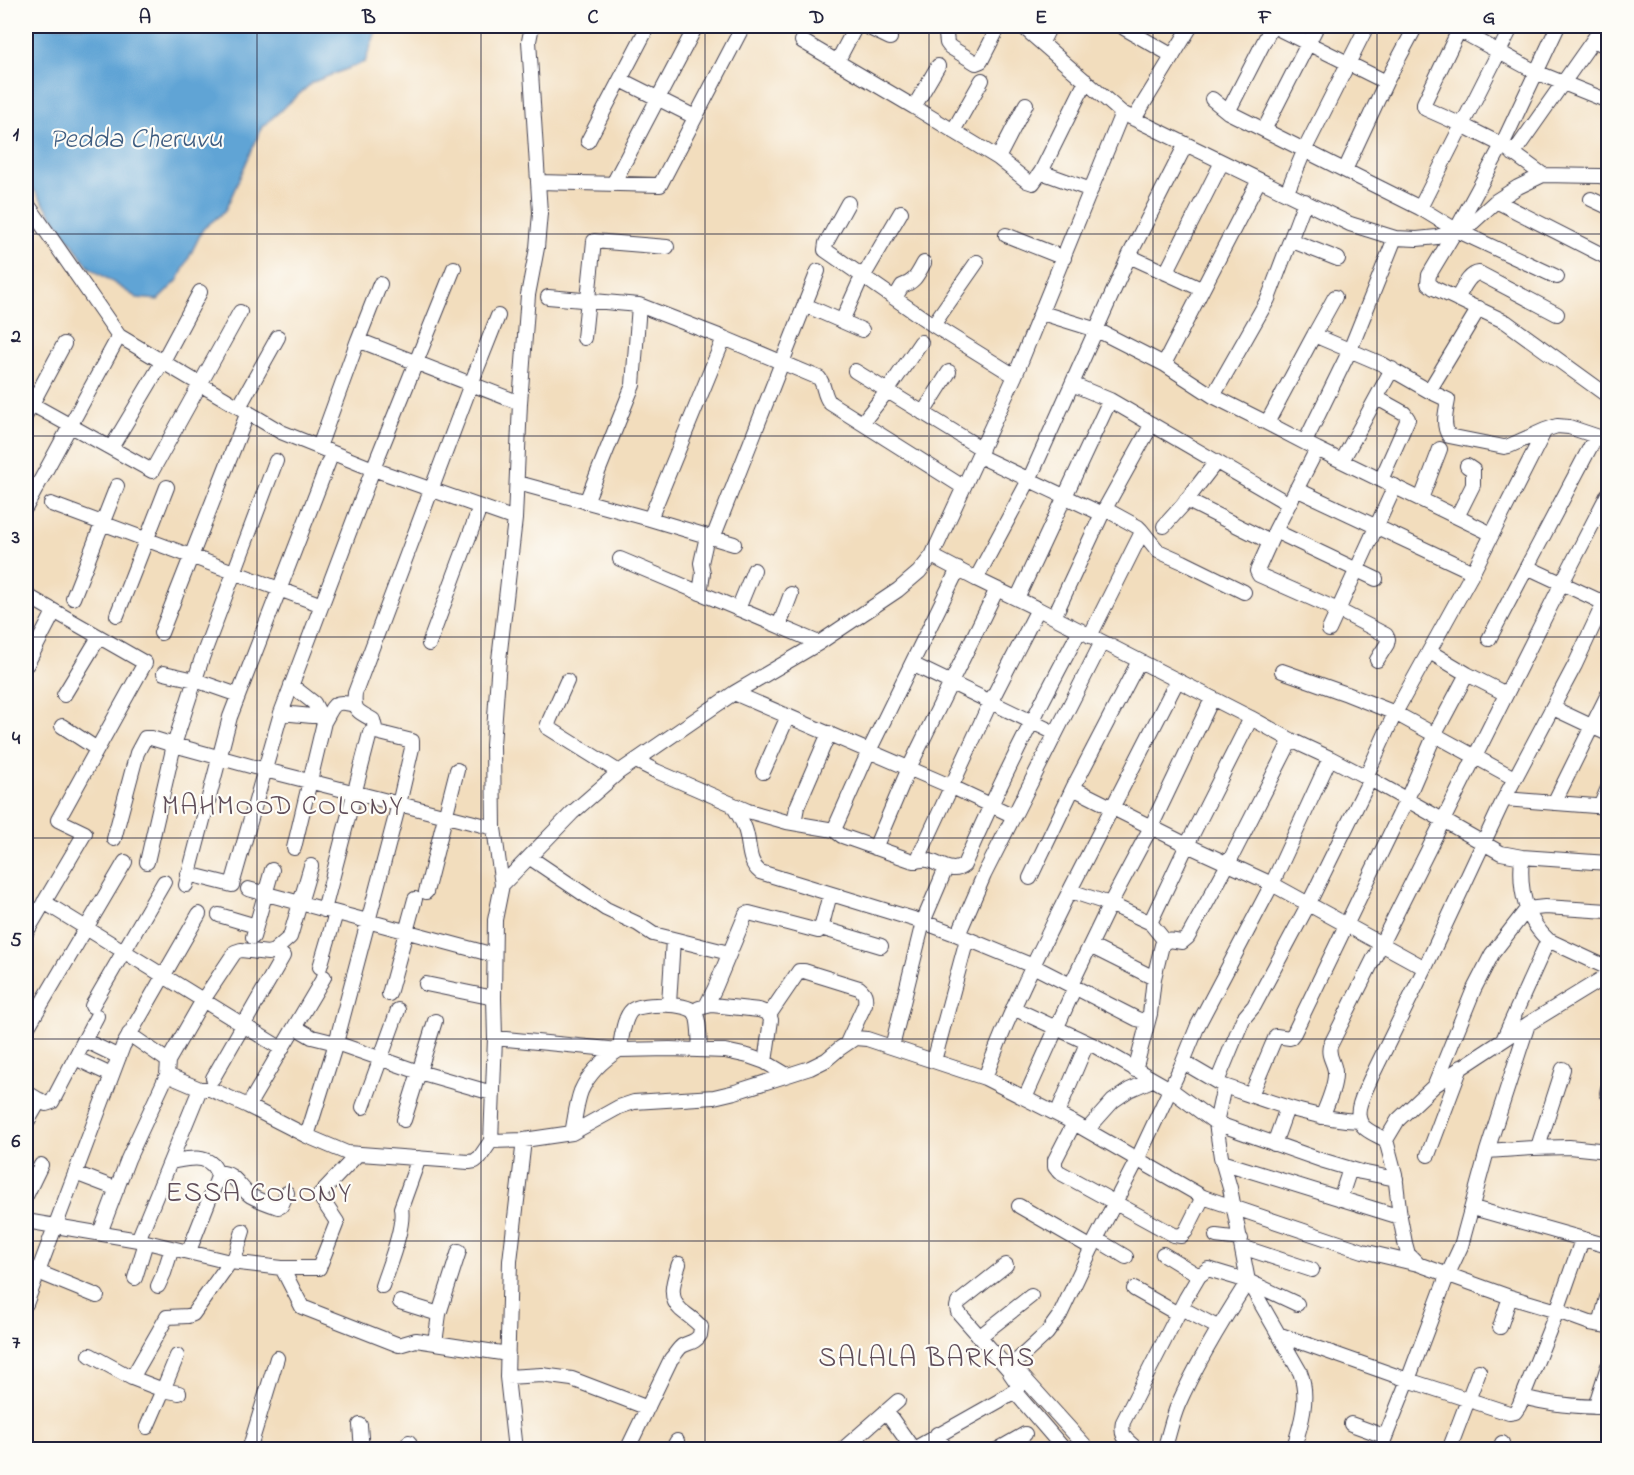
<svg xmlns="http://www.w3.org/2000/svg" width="1634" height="1475" font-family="'Indie Flower',sans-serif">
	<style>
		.water { fill: #60a4d5; stroke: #416388; stroke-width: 1.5 }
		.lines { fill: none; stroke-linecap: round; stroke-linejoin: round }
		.minor-casing { stroke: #413e4e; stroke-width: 16 }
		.minor { stroke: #fff; stroke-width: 14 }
		.grid { fill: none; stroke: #22223b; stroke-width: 1.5; stroke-opacity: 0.55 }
		.labels { text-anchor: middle; stroke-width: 4.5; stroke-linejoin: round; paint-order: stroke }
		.water-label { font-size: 28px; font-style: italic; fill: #3e5c80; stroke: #fdfcf7 }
		.neighbourhood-label { font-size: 28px; letter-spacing: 1.5px; fill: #604e5a; stroke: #fdfcf7 }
		.neatline { fill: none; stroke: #22223b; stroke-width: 2 }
		.grid-label { font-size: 20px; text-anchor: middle; font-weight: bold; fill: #22223b }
	</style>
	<rect width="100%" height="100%" fill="#fdfcf7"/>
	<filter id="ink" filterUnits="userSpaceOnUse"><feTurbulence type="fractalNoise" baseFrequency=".0167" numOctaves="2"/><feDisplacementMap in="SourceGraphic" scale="12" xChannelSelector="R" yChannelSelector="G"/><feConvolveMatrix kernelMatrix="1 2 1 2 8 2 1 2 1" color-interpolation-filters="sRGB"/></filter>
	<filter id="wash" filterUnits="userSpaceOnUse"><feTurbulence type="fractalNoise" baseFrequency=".008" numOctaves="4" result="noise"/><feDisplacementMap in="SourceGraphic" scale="24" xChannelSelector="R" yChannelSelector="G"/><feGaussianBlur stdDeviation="1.35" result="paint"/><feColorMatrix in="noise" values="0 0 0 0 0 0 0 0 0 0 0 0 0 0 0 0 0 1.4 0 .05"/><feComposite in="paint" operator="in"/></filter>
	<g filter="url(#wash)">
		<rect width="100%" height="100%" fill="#f2ddbd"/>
		<path class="water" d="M26,26H378L365,62L313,82L262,127L225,211L203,229L178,280L158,300L137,298L89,267L34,190L26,185Z"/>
	</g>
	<g filter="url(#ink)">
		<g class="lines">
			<g class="minor-casing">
				<path id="minor" d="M865,26L890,38
					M945,26L947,43L950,47L976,63L981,61L999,26
					M1022,26L1122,113L1350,224L1395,238L1417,239L1437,237L1456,230L1471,224L1496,201L1518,187L1543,175L1599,176L1608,177
					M1273,26L1386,82
					M1462,26L1459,30L1536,72L1608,101
					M1558,26L1502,145L1456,230L1429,275L1428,283L1434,288L1506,322L1608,396
					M1124,28L1173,56
					M1459,30L1424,103V106L1426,109L1462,125L1502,145L1543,175
					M1593,40L1608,47
					M802,41L914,107
					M1042,42L1050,26
					M837,62L856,26
					M938,66L914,107L998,158L1027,181L1033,183L1041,172
					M621,80L695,117
					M1086,81L1041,172L1091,190
					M1212,99L1228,112L1420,208L1456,230L1557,277
					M1228,112L1272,26
					M1134,119L1191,26
					M1264,130L1317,26
					M953,131L982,80
					M588,141L644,34
					M1513,154L1603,26
					M998,158L1026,104
					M1345,170L1386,82L1416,26
					M538,182L660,185L743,26
					M613,184L696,26
					M1287,192L1305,149L1367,26
					M1591,199L1608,207
					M1496,201L1608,258
					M26,202L119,336L281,432L373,469L515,519
					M848,203L826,243L825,250L933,325L1015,376
					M1420,208L1512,26
					M1006,235L1064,258
					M1290,240L1338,259
					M1129,256L1201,289
					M1166,273L1222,162
					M863,277L901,212
					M548,297L639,305L724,338L819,378C825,385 823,395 830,403L963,487
					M1335,297L1314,335L1382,364L1429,391L1448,400C1446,412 1442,425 1449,436L1504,447L1509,446L1545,430L1557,426L1569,427L1608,440
					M895,298L902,286C915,282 917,275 924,263
					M1457,299C1463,289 1468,274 1479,273L1557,314
					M805,305L862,330
					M1042,313L1097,330L1164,364L1213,396L1267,423L1317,449L1492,534
					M842,321L859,283
					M933,325L977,262
					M584,338L594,241L667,247
					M358,340L520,403
					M1164,364L1259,180
					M855,371L982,449
					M1072,384L1110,400L1289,504
					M1429,391L1479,308
					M1213,396L1268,299L1305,201
					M1377,398L1404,413L1408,419L1381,480
					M26,401L152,471L240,312
					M239,407L278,337
					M923,413L949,372
					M26,415L64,344
					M862,423L888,390L921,342
					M1267,423L1314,335
					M1305,442L1350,350L1395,238
					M319,447L358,340L380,284
					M111,448L163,361L200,292
					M1317,449L1275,531L1257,571L1259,575L1338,610L1386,635L1388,639L1387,644L1377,660
					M979,456L1102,514
					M276,461L202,658L174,745L265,770L494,828
					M1342,461L1392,369
					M518,483L650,519L734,544
					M1296,489L1473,572
					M1421,499L1440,449
					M1186,500L1270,542
					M586,502L633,385L639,305
					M51,504L322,605
					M26,507L119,336
					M1457,517L1473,485V470L1467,466
					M650,519L724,338
					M1164,526L1182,506L1216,462
					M1141,530L1158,551L1183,562L1244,592
					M1275,531L1376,579
					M713,538L818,271
					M932,556L976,579L1038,609L1251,718L1291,740L1330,758L1370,779L1501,853L1522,857L1608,863
					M620,559L819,643
					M1527,567L1604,603
					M976,579L1029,480L1129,256L1186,144
					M700,593L703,573L701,563L707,536
					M26,595L145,663L58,820L85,833L26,933
					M73,598L117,486
					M1017,599L1110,400
					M738,609L754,570
					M117,615L167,487
					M1054,617L1102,514L1152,424
					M779,626L791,594
					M1329,630L1395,486
					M161,633L248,412
					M1090,636L1141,534V530L1138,527L1105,509
					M1489,639L1596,436
					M429,644L480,507
					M27,664L54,612
					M912,664L1055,733
					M1282,671L1347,694L1395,713L1514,778
					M164,673L195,680L238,695
					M1467,674L1506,694
					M567,681L550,719L547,727L619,772
					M291,685L314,703L324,722
					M734,693L950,786L1014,816
					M64,695L99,637
					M1553,708L1608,734
					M281,713L312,716H321
					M62,726L97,749
					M376,732L373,720C359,711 353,713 355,693L471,384L498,316
					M636,761L656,771L748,811L787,822L834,830L842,836L913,861C918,861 923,859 927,860C940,863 952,875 964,865C999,784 1038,708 1080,630
					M763,772L788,716
					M1366,777L1395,713L1473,572L1545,430
					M1073,788L1187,845L1272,884L1425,968
					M1504,799L1608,807
					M1554,803L1608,694
					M732,804C736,811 741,818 744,826C751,841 746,861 760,872L923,922L958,935L1033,966L1137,1019C1143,1021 1146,1020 1150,1014L1154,978L1162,945C1168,938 1174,941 1182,942L1188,937L1228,864L1291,740
					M1600,807L1608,788
					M794,823L797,807L829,733
					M834,830L869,751L958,569
					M114,839L137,753L145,738H151L174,745L147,862
					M294,848L324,722C334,706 332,699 354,705
					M875,848L909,768L997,589
					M529,857L606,909L638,924L653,934L729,953
					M1522,857C1519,888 1524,918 1548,940L1608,968
					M917,861L991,701L1038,609
					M188,874L232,885L281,713L373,469L454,268
					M1030,878L1073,788L1139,661
					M186,885L230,717L332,453
					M502,885L572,813L619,772L734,693L819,643L898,590L919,572L932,556L1015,376L1122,113
					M248,889L494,955
					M1070,891L1110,904L1151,923
					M426,892L457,770
					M44,902L282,1049
					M219,915L256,926
					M821,928L881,946
					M958,935L984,875L1102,642
					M253,937L272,870
					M1165,941L1152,925L1151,921L1187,845L1251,718
					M1090,946L1154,978
					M320,967L336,913
					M426,984L494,998
					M1071,985L1110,904L1151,827L1212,699
					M389,994L415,899
					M669,1004L673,939
					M92,1006L164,882
					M706,1006L715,988L746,914L749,913L818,931L822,925L830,894
					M699,1008L712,1005L759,1010C765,1012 769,1013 771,1020L765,1062
					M1013,1008L1095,1046L1170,1089L1216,1123L1321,1160L1361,1172L1396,1179
					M769,1015L799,971H804L859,988C865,993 866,996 865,1004L847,1043
					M295,1027L312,1037L336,1043L399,804L412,748V741L376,732L370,733L324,910
					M26,1030L125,862
					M129,1034L168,1061
					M495,1038L619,1050L670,1049L725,1051L748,1056L765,1062L787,1075
					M84,1040L119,1057
					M1503,1040L1548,940
					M892,1047L923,922L946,868
					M75,1058L111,1075
					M934,1061L967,939
					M1135,1070L1150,1014
					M167,1075L168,1061L203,1000L235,952L241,950L268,953L274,951L290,937L311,866
					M213,1078L283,956
					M985,1078C1007,1017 1036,959 1065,900C1102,827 1139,754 1177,681
					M1217,1082L1243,1019L1254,1006L1308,905L1370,779
					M1435,1085L1474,989L1492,954L1527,909L1545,907L1608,911
					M1224,1086C1268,1101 1312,1119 1359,1121
					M26,1092L46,1104L52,1102L97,1016
					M1607,1093L1608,1088
					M1251,1095L1276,1036L1290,1038L1294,1033L1407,799L1435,734L1467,674L1430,652
					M1025,1098L1075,987
					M248,1106L324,977
					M363,1107L398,1010
					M1057,1114L1087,1043
					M1322,1117C1327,1104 1335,1088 1335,1074C1336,1064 1327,1057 1330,1046L1562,583L1608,494
					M404,1120L435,1021
					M1074,1123L1055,1160V1167L1059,1172L1174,1235L1181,1236L1186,1231L1203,1197
					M26,1124L40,1100
					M1087,1130L1113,1101L1129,1090L1152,1080
					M572,1133C575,1120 576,1104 581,1091C589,1073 603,1060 619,1050C622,1039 623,1018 632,1010C642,1003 689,1002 695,1013C700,1020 699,1040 700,1050
					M307,1136L336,1043L419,1072L492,1093
					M1386,1140L1398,1120L1435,1085L1528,1024L1608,975
					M491,1141L524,1140L572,1133L619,1107L634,1102L714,1097L735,1092L810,1068L826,1060L839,1049L855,1038L867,1039L985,1078L1074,1123L1203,1197L1363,1251L1418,1264L1510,1297L1557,1311L1590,1323L1608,1326
					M1274,1144L1287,1108
					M1538,1147L1563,1069
					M1487,1151L1528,1024
					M1428,1155L1461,1067
					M170,1162C188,1159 213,1151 218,1177L189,1251
					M1222,1162L1400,1217
					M75,1173L117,1189
					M217,1173C235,1171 239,1188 251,1196C260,1201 269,1204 278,1207L281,1206L287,1193
					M26,1196L41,1165
					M1340,1199L1350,1169
					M1019,1206L1092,1248
					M1473,1208L1608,1246
					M26,1221L138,1240L230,1262L282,1268H319L337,1222L319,1195L357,1155
					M100,1233L128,1159L167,1075L200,1089
					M1216,1236L1241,1239
					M1096,1239L1126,1257
					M138,1240L200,1089H210L248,1106L307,1136L347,1153L469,1162L475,1161L480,1157L491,1141L495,1038L494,998L495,920L502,885L494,828L493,745L499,660L515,519L520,403L528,295L537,248L540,213L529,41L532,26
					M1242,1247L1312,1270
					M1163,1254L1199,1276
					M1418,1264L1408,1254L1405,1243L1400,1217L1395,1174L1386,1140C1379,1136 1371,1133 1365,1128C1350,1115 1365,1092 1371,1078L1425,968L1504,799L1575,665L1608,594
					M1006,1265L958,1303L957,1307L958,1312L1009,1370
					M282,1268L302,1307L399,1345L416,1340L508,1354
					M38,1272L97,1296
					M135,1278L146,1242
					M158,1286L164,1273L172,1248
					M382,1286C388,1267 405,1227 401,1208L419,1158
					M1134,1289L1178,1314
					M400,1302L439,1314L459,1251
					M26,1304L123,1046L199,914
					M1181,1308L1219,1328
					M1600,1324L1608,1294
					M1500,1327L1510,1297
					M1278,1334L1408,1380L1509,1413L1515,1412L1519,1406L1557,1311L1582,1240
					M979,1337L1031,1296
					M435,1343L439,1314
					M90,1355L132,1378L163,1390L147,1427
					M177,1356L163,1390L179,1393
					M1016,1369L1089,1450
					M507,1377L542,1375L572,1379L648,1408
					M132,1378L167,1317L188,1316L193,1314L230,1262L235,1257L243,1231
					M1014,1391L1063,1448
					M1523,1397C1552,1405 1579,1407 1608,1407
					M1595,1407L1608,1366
					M886,1411L913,1449
					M1351,1424L1384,1436
					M360,1425L362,1450
					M937,1434L946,1450
					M409,1442L410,1450
					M249,1450L277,1358
					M515,1450L507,1377L510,1261L524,1140
					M627,1450L671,1359C675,1355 678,1349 682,1346C689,1342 695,1343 700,1335L701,1327C695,1320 688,1316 681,1310C667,1297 674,1280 679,1264
					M672,1450L677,1441
					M842,1450L898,1401
					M912,1450L999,1401L1017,1389L1019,1386L1010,1373V1367L1047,1333L1060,1315L1096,1239L1137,1160L1183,1062
					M997,1450L1025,1434
					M1138,1450C1127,1440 1120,1438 1123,1422L1186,1298L1199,1276L1208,1269L1248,1281L1297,1304
					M1164,1450C1169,1435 1172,1419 1178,1405C1197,1362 1223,1320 1248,1281
					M1293,1450C1301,1425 1310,1397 1300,1372L1248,1281L1230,1188L1221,1157L1216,1123L1224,1086L1183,1062L1198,1025L1272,884L1330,758
					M1380,1450L1408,1380L1447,1276L1461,1246L1487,1151L1533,1148L1569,1147L1608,1151
					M1449,1450L1479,1371
					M1500,1450L1502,1443"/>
			</g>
			<use href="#minor" class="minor"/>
		</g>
	</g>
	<path class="grid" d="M257,26V1450M481,26V1450M705,26V1450M929,26V1450M1153,26V1450M1377,26V1450M26,234H1608M26,436H1608M26,637H1608M26,838H1608M26,1039H1608M26,1241H1608"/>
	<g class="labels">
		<g class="water-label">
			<text x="136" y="147">Pedda Cheruvu</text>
		</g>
		<g class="neighbourhood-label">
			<text x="283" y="814">MAHMOOD COLONY</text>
			<text x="259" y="1201">ESSA COLONY</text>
			<text x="927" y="1366">SALALA BARKAS</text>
		</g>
	</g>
	<rect width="1634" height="1475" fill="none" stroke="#fdfcf7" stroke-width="66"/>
	<rect x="33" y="33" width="1568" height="1409" class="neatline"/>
	<g class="grid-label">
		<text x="145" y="23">A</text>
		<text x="369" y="23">B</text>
		<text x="593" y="23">C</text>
		<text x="817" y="23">D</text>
		<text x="1041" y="23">E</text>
		<text x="1265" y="23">F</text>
		<text x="1489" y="23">G</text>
		<text x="16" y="140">1</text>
		<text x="16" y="342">2</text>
		<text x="16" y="543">3</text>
		<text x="16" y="744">4</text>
		<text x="16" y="946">5</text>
		<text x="16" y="1147">6</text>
		<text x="16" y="1348">7</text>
	</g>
</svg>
